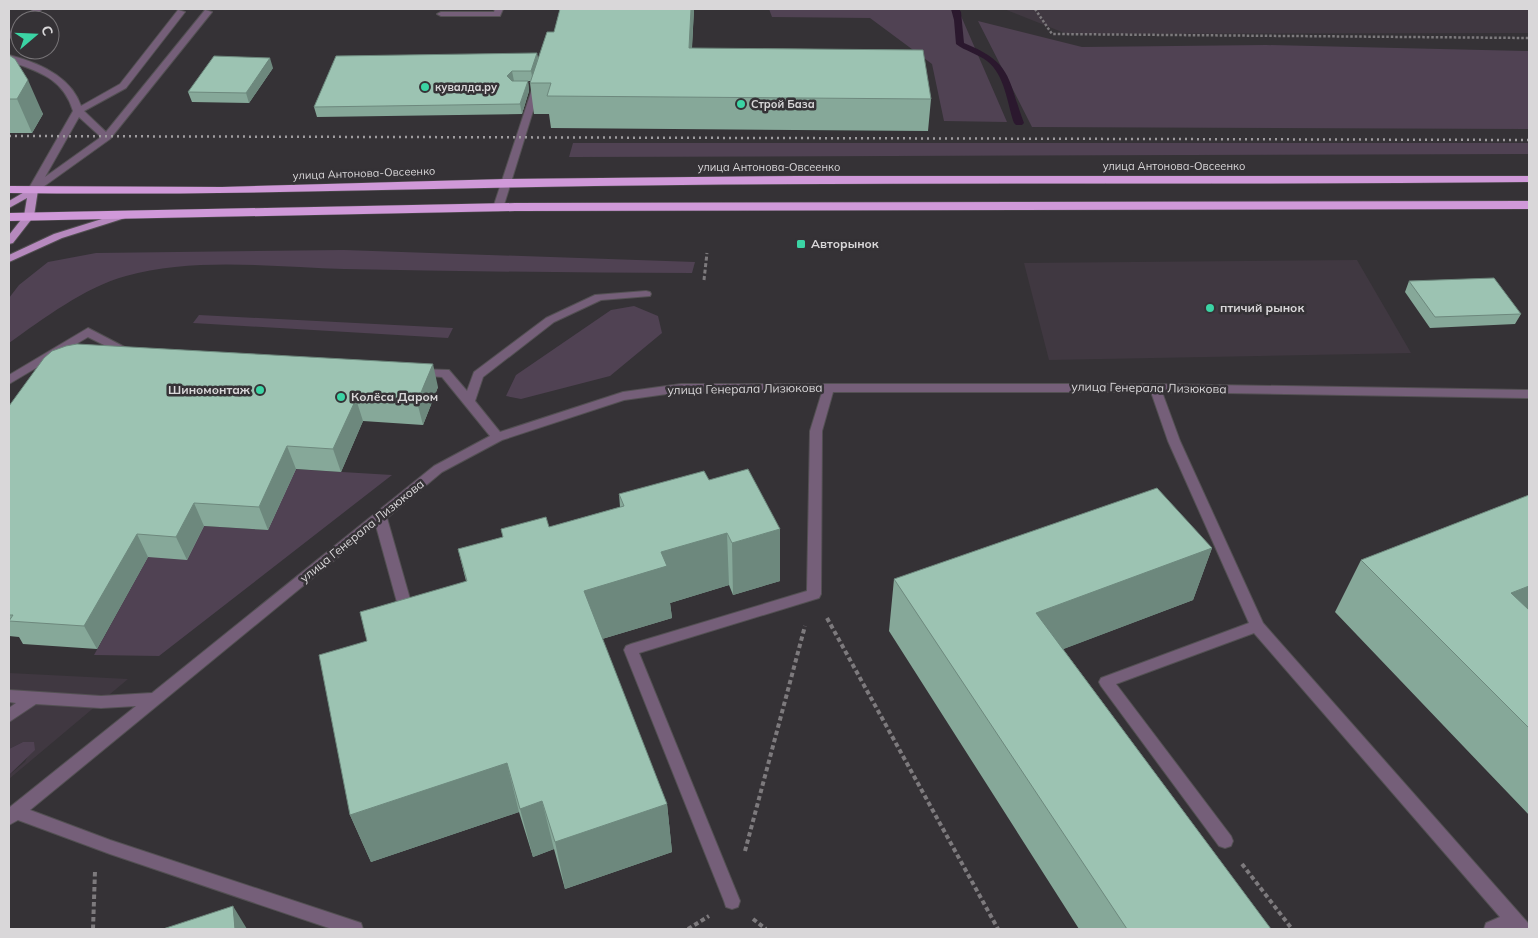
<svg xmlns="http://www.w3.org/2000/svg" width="1538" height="938" font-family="Mulish,sans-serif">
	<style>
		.built { fill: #403841 }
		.green { fill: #504253 }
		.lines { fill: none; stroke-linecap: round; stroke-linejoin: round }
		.stream { fill: #2b182e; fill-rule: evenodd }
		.minor-casing { stroke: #535053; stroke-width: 2 }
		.major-casing { stroke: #535053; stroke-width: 2 }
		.highway-casing { stroke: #535053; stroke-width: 1 }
		.path-far2 { stroke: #7d7a7d; stroke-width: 2.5; stroke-dasharray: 2.5 2; stroke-linecap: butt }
		.path-far1 { stroke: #7d7a7d; stroke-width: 3; stroke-dasharray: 4 2.5; stroke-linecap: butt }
		.path { stroke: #7d7a7d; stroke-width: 4; stroke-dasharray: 4.5 3; stroke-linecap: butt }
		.minor { fill: #755f79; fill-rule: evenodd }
		.major { fill: #b689be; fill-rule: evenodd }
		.highway { fill: #d099d9; fill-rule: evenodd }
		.rail { stroke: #9f9c9f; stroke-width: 2.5; stroke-dasharray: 2 4; stroke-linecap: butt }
		.wall { fill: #86a899 }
		.shaded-wall { fill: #6d887d }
		.building { fill: #9cc3b2; stroke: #6d887d }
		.poi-dot { fill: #3bd4a4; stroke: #353236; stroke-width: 2 }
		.labels { text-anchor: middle; stroke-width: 5; stroke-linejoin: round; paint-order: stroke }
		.far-poi-label { font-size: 11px; font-weight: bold; fill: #d9d7d9; stroke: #353236; text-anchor: start }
		.far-street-label { font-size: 11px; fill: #d9d7d9; stroke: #353236 }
		.poi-label { font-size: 12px; font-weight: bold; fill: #d9d7d9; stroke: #353236; text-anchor: start }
		.street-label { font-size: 12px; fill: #d9d7d9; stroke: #353236 }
	</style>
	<rect width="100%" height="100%" fill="#353236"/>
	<path class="built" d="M1004,9H1529V33L1067,34Z
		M1357,260L1411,353L1049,360L1024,263Z
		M9,673L128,679L9,779V775L25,762L34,743L23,742L9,749Z"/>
	<path class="green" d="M769,9H958L1007,122L944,121L932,64L870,18L772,17Z
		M978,21L1082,47L1266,45L1529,51V129L1032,127Z
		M573,143H1529V154L569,157Z
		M344,250L695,262L692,273C576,273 460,271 344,269C275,267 193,257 126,276C85,287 43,319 9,343V298L19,285L48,262L96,253Z
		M634,306L658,316L662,333L610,376L521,399L506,396L516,375L611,310Z
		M199,315L453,328L448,338L193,323Z
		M276,468L392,475L159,656L94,655L148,557L204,526L268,530Z
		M23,742H34L35,750L9,775V749Z"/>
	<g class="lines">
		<path class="stream" d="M951,9H959L961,12L964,43C1013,63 1007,78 1024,123L1022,125H1016L1014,123C1007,103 1005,75 987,61C978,54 965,51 956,44L954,20Z"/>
		<g class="minor-casing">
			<path id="minor" d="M34,9H42L31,20H22Z
				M495,9H503L500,16H441L437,14L441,12H494Z
				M178,10L185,12L126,88L84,111L106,132L205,10L212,12L110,139L36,192H30L29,188L73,111C63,78 39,72 9,61V55C37,62 71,76 81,106L120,84ZM79,117L101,137L45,177Z
				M17,24H20V31L9,39V33Z
				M535,80L542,82L503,208L498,211L494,210L493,208Z
				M646,291L650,292L651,294L650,296L601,300L554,322L483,377L475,401L500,432L623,392L681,384H1155L1529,390V398L1162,392L1180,441L1263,623L1528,923L1529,929H1484L1486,923L1500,917L1254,633L1116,684L1231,836L1233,841L1231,846L1225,848L1219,846L1101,686L1099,682L1101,678L1249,623L1168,441L1151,392H833L822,431L821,594L819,598L639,653L740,901L738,907L732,909L726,907L724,901L624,650L626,646L631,644L807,591L810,431L822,392H681L624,400L502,440L442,472L387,518L414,613L412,617L407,618L402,617L400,613L376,526L30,810L110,840L355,921L361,923L363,929H332L110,854L18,820L9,825L10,807L136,706L101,708L36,704L9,722V708L16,703L9,702V690L101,696L152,693L434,466L490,436L442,377L416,375L414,372L416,369L449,370L467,391L474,372L546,318L595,295Z
				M88,328L136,353L134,356H126L88,337L9,384V375Z"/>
		</g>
		<g class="major-casing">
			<path id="major" d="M33,187L38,190L34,216L13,243L9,244V235L24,216L27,198L9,208V201Z
				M121,213L126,216L125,218L62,238L9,262V255L54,234Z"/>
		</g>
		<g class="highway-casing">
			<path id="highway" d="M798,176H1529V182C1247,185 964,182 681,185C457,187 233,196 9,193V186L222,187L505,179Z
				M1529,201V209L515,211L9,221V213L515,203Z"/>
		</g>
		<path class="path-far2" d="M1035,9L1052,34L1529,38"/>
		<path class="path-far1" d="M704,280L707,253"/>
		<path class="path" d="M827,618L998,929
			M745,851L805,626
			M1242,864L1292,929
			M753,919L766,929
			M93,929L95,871
			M688,929L709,916"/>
		<use href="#minor" class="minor"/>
		<use href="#major" class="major"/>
		<use href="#highway" class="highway"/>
		<path class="rail" d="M9,136L1529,140"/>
	</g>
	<path class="wall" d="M560,9H694L692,48L931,99L928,131L551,128L549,114H534L530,83L531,81H528L529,91L522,114L317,117L314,107L537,53L538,59L554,32Z
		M9,55L43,114L32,133H9Z
		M273,68L249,103L192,102L188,92Z
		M1409,281L1521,314L1515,324L1430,328L1405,292Z
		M438,387L423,425L363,421L341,472L296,469L268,530L204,526L187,560L148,557L97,649L23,644L19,637L9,636V406Z
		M709,480L780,529V581L733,595L729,585L670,603L672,618L602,639L667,804L672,852L565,889L554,849L533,857L519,812L371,862L350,815L367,641L466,581L458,549L503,537L501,529L549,527L620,507L619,494Z
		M1529,495V815L1335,612L1361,560Z
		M1212,548L1193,600L1063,649L1271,929H1079L889,631L894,579Z"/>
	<path class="shaded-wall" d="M691,9H694L690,79L689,48Z
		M537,53L538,63L533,81L531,71Z
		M270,58L273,68L249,103L246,93Z
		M512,71L514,81L508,86L507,76Z
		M28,80L43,114L32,133L17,99Z
		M528,81L529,91L522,114L520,104Z
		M433,364L438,387L423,425L417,402Z
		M356,399L363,421L341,472L333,449Z
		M287,446L296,469L268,530L259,507Z
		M194,503L204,526L187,560L176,537Z
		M780,529V581L733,595L732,543Z
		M727,533L729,585L670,603L672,618L592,642L584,591L661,552Z
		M137,534L148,557L97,649L84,626Z
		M1212,548L1193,600L1024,664L1036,613Z
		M1529,586V623L1511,593Z
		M507,763L519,812L371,862L350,815Z
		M542,801L554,849L533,857L520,809Z
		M667,804L672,852L565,889L555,842Z
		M233,906L247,929H235Z"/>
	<path class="building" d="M560,9H691L689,48L923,50L931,99L547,96L551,83H530L547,32H554Z
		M537,53L531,71H512L507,76L512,81H528L520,104L314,107L336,56Z
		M9,55L15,59L28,80L17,99H9Z
		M214,56L270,58L246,93L188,92Z
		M1494,278L1521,314L1435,317L1409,281Z
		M77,344L433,364L417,402L356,399L333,449L287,446L259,507L194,503L176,537L137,534L84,626L9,621L13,615H9V406L44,358L52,351L66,346Z
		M748,469L780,529L732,543L727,533L661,552L667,566L584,591L667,804L555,842L542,801L520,809L507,763L350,815L319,655L367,641L360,612L467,581L458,549L503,537L501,529L546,517L549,527L624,506L619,494L704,471L709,480Z
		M1157,488L1212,548L1036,613L1271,929H1127L894,579Z
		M1529,495V586L1511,593L1529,610V728L1361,560Z
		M233,906L235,929H163Z"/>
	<g class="poi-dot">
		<circle cx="425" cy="87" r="5"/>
		<circle cx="741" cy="104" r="5"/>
		<rect x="796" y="239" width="10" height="10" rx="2.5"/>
		<circle cx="1210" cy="308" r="5"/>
		<circle cx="260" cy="390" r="5"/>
		<circle cx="341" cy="397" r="5"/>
	</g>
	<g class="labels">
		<g class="far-poi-label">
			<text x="435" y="91">кувалда.ру</text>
			<text x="751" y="108">Строй База</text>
		</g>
		<g class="far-street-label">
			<text x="1174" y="170">улица Антонова-Овсеенко</text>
			<text x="769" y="171">улица Антонова-Овсеенко</text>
			<text transform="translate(364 173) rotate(-2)" y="4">улица Антонова-Овсеенко</text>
		</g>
		<g class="poi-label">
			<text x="811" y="248">Авторынок</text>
			<text x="1220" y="312">птичий рынок</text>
			<text x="250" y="394" text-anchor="end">Шиномонтаж</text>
			<text x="351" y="401">Колёса Даром</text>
		</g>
		<g class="street-label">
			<text transform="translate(1149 388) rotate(1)" y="4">улица Генерала Лизюкова</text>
			<text transform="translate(745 389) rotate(-1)" y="4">улица Генерала Лизюкова</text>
			<text transform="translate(362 531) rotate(-39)" y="4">улица Генерала Лизюкова</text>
		</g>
	</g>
	<rect width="1538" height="938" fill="none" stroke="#d9d7d9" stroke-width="20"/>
	<g transform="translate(35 35) rotate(71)"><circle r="24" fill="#353236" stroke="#777477"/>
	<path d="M0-4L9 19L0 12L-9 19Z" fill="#3bd4a4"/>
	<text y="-8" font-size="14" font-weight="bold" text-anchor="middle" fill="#d9d7d9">С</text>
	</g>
</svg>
